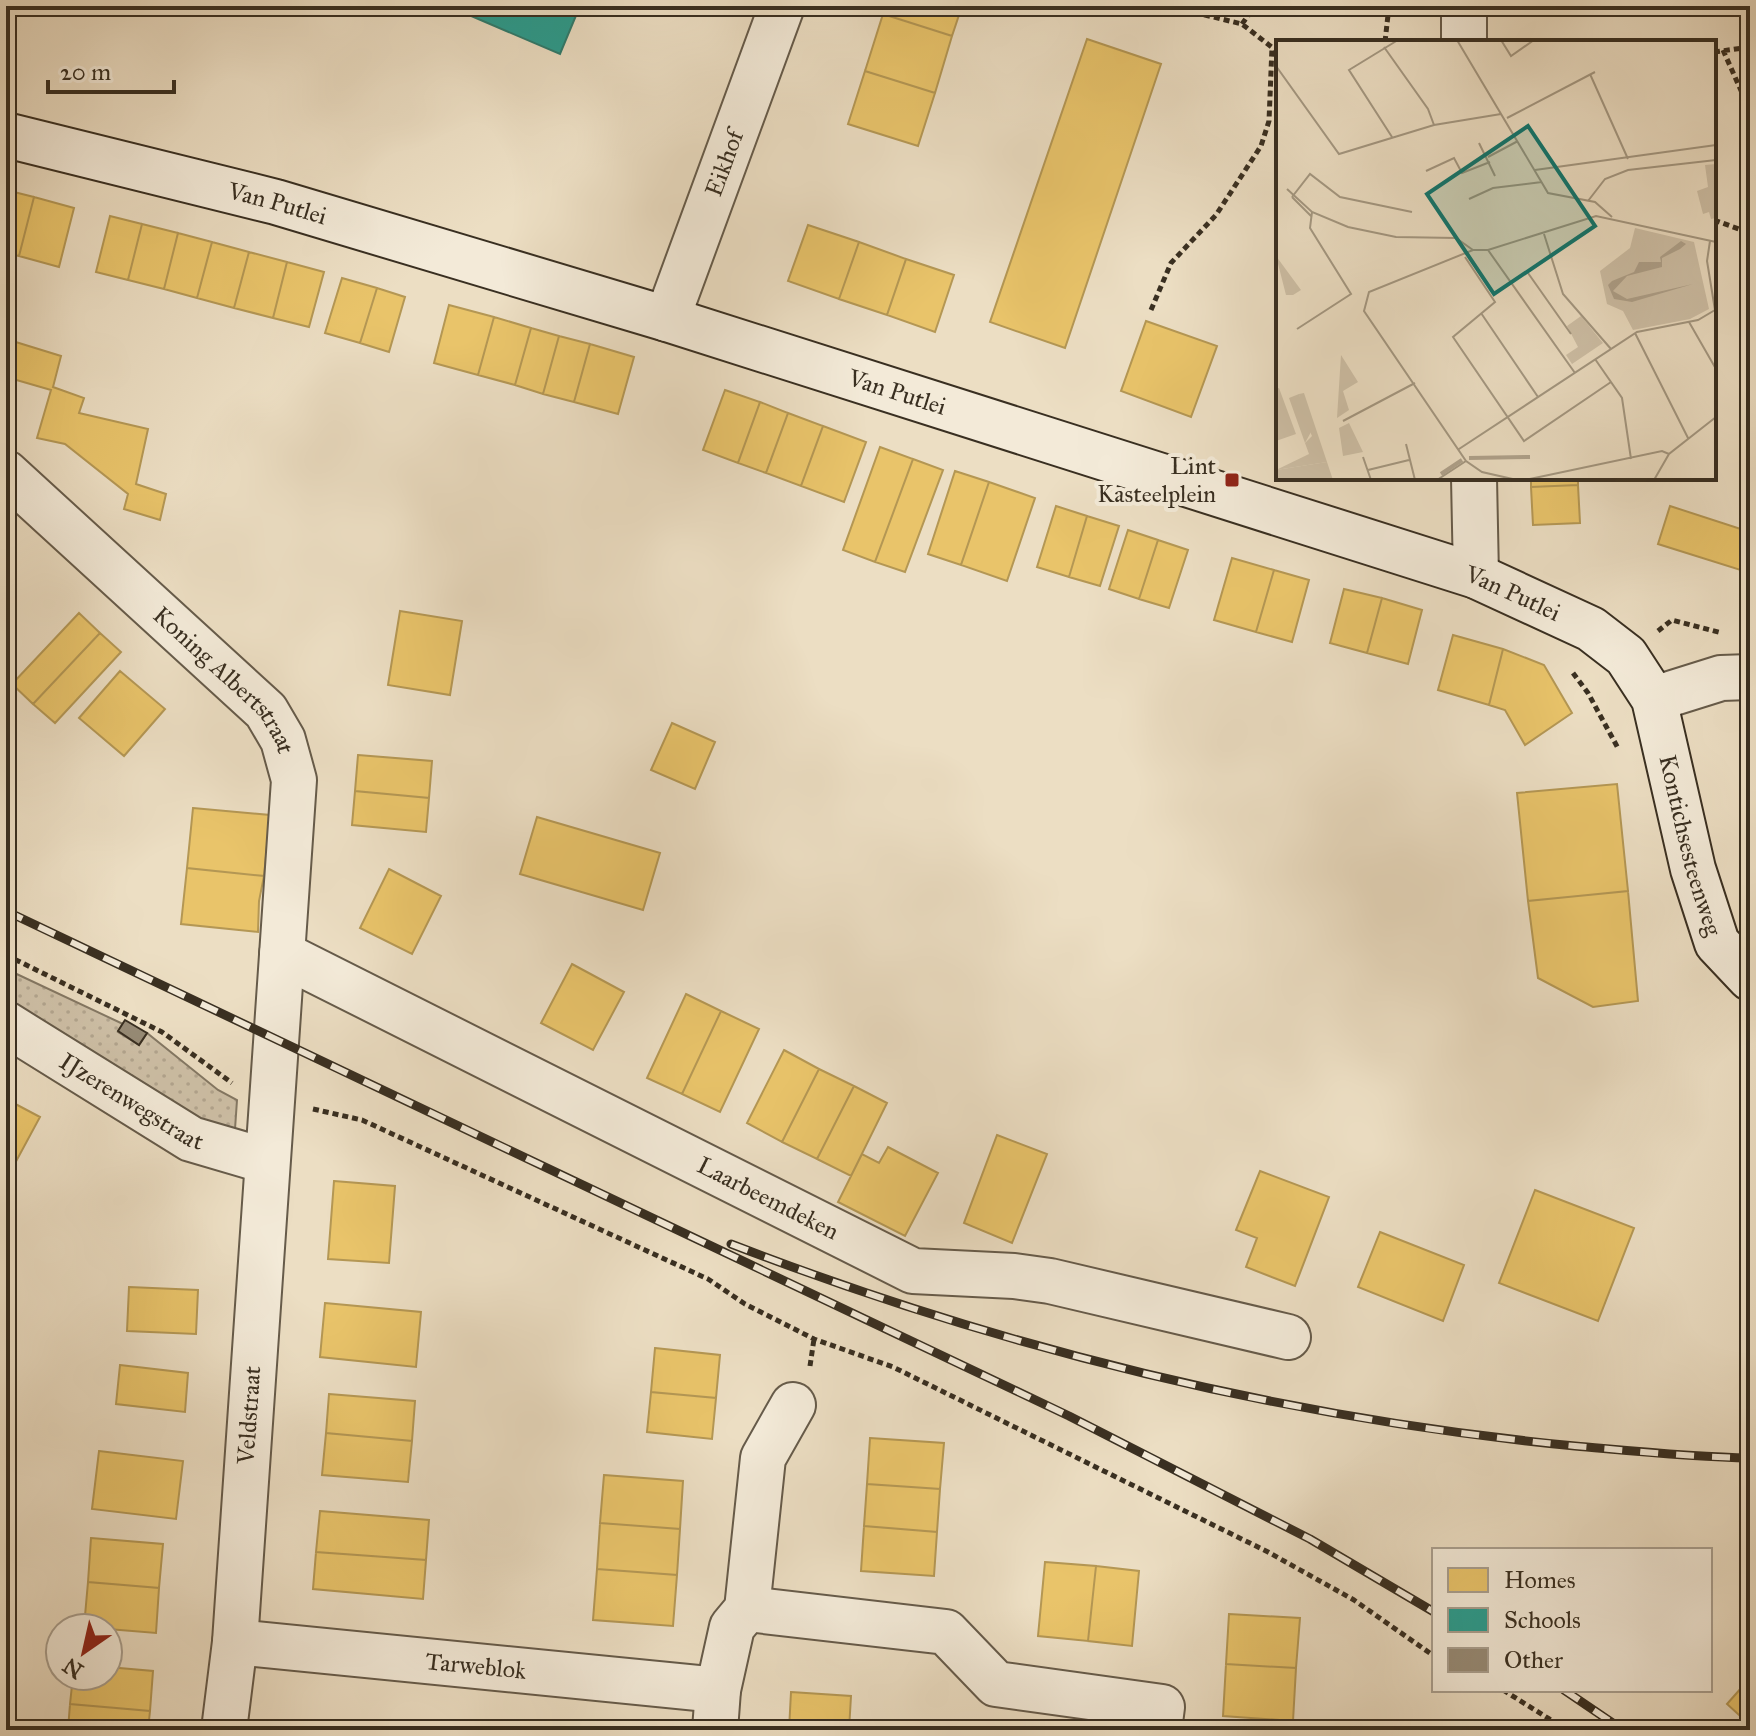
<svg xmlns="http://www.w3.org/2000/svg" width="1756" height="1736" font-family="'IM FELL Great Primer',serif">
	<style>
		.grass { fill: url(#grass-dots); stroke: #847864; stroke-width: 2 }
		.homes { fill: #e9c46a; stroke: #b49754; stroke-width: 2 }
		.schools { fill: #2a9d8f; stroke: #2e7c6e; stroke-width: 2 }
		.building { fill: #968a75; stroke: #392f21; stroke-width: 2 }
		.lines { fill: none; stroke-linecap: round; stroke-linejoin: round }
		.street-casing { stroke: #665b4a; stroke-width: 48 }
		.secondary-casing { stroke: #392f21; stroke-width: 48 }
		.path { stroke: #392f21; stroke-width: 5; stroke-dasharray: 6 4; stroke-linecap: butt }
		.street { stroke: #f3ead8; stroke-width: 44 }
		.secondary { stroke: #f3ead8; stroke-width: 44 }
		.rail-casing { stroke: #392f21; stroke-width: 9 }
		.rail { stroke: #f3ead8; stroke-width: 6; stroke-dasharray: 18; stroke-linecap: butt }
		.poi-dot { fill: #8f2418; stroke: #f3ead8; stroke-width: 3 }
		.labels { text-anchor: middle; stroke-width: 8; stroke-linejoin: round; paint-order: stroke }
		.street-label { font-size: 24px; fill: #392f21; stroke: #f3ead8 }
		.poi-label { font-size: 24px; fill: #392f21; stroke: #f3ead8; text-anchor: end }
		.inset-river { fill: none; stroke: #afa28c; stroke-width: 4 }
		.inset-road { fill: none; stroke: #a49882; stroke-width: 2 }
		.view { fill: #0f766e; fill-opacity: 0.15; stroke: #0f766e; stroke-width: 4 }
		.inset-edge { fill: none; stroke: #392f21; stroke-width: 4 }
	</style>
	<defs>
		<pattern id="grass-dots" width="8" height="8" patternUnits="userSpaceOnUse" patternTransform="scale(2)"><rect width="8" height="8" fill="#cec0a7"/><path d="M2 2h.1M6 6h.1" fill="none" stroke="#b2a58f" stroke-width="1.8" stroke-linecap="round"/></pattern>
	</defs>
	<rect width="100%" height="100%" fill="#ecdec3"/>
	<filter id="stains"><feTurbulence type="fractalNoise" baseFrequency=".0025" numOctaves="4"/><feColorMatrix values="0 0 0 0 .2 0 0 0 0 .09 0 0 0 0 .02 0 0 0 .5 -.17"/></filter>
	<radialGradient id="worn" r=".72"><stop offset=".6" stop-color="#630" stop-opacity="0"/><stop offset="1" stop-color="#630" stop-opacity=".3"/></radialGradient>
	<path class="grass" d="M6,969L123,1024L118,1032L139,1045L147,1033L218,1090L237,1100L235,1129L227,1138L6,1007Z"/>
	<path class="homes" d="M885,6H962L952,36L883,14Z
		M883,14L952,36L935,93L865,71Z
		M1087,39L1161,64L1065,348L990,322Z
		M865,71L935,93L918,146L848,124Z
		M6,190L34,197L19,256L6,253Z
		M34,197L74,208L59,267L19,256Z
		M110,216L142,224L128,280L96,272Z
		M142,224L178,233L164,289L128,280Z
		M808,225L859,242L839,299L788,281Z
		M178,233L212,242L197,298L164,289Z
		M212,242L249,252L234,308L197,298Z
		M859,242L906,259L887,315L839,299Z
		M249,252L287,262L273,318L234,308Z
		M906,259L954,275L935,332L887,315Z
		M287,262L324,272L309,327L273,318Z
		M342,278L377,288L360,343L325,333Z
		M377,288L405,297L389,352L360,343Z
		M449,305L494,317L478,375L434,363Z
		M494,317L531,328L515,385L478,375Z
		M1146,321L1217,346L1191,417L1121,391Z
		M531,328L559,336L543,394L515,385Z
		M559,336L590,344L574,402L543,394Z
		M6,339L61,356L53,387L84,398L79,413L148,429L136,484L166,494L160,520L124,509L128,494L65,444L37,438L51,390L6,377Z
		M590,344L634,357L618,414L574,402Z
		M725,390L760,402L738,463L703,450Z
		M760,402L788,413L766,473L738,463Z
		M788,413L823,426L801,486L766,473Z
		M823,426L866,442L844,502L801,486Z
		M880,447L913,459L875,562L843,550Z
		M913,459L943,470L905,572L875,562Z
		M955,471L989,482L961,565L928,554Z
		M1531,478H1578V485L1531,487Z
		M989,482L1035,498L1007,581L961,565Z
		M1578,485L1580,523L1533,525L1531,487Z
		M1056,506L1087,516L1069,577L1037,567Z
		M1670,506L1750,532V573L1658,544Z
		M1087,516L1119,526L1100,586L1069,577Z
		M1128,530L1158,540L1139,599L1109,589Z
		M1158,540L1188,550L1169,608L1139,599Z
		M1232,558L1274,570L1256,632L1214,620Z
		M1274,570L1309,580L1292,642L1256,632Z
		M1344,589L1382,598L1367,653L1330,643Z
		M1382,598L1422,610L1408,664L1367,653Z
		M400,611L462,621L450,695L388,685Z
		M79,613L100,633L33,704L12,684Z
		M100,633L121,652L55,723L33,704Z
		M1453,635L1503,649L1489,705L1438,690Z
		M1503,649L1544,665L1572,713L1525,745L1505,710L1489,705Z
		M120,671L165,709L124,756L79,718Z
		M672,723L715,742L695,789L651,770Z
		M358,755L432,761L429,798L355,791Z
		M1617,784L1628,891L1528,901L1517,793Z
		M355,791L429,798L426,832L352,825Z
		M193,808L270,815L264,876L187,868Z
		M537,817L660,853L643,910L520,874Z
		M187,868L264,876L259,901L258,932L181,924Z
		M389,869L441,896L412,954L360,928Z
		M1628,891L1638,1001L1593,1007L1538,978L1528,901Z
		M572,964L624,992L593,1050L541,1023Z
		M686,994L721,1011L682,1094L647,1078Z
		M721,1011L759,1029L720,1112L682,1094Z
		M784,1050L819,1069L782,1142L747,1123Z
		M819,1069L854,1086L817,1159L782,1142Z
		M854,1086L887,1103L851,1176L817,1159Z
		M6,1099L40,1117L6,1180Z
		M997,1135L1047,1154L1012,1243L964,1223Z
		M888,1147L938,1173L905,1236L838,1202L862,1154L879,1163Z
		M1260,1171L1329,1197L1295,1286L1246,1267L1257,1238L1236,1230Z
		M334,1181L395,1186L389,1263L328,1259Z
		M1535,1190L1634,1228L1598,1321L1499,1283Z
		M1380,1232L1464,1265L1443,1321L1358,1287Z
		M129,1287L198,1290L196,1334L127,1331Z
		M325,1303L421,1312L416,1367L320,1357Z
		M655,1348L720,1355L716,1398L651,1392Z
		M120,1365L188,1373L185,1412L116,1404Z
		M651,1392L716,1398L712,1439L647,1432Z
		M329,1394L415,1401L412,1441L326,1433Z
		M326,1433L412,1441L408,1482L322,1475Z
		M870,1438L944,1443L940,1489L867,1484Z
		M99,1451L183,1461L176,1519L92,1509Z
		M604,1475L683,1481L680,1529L600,1523Z
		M867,1484L940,1489L937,1532L864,1526Z
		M320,1511L429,1520L426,1560L316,1552Z
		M600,1523L680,1529L677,1575L597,1569Z
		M864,1526L937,1532L934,1576L861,1571Z
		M91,1538L163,1544L159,1588L88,1582Z
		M316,1552L426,1560L423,1599L313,1589Z
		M1045,1562L1096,1566L1088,1641L1038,1636Z
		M1096,1566L1139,1571L1132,1646L1088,1641Z
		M597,1569L677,1575L673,1626L593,1620Z
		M88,1582L159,1588L156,1633L84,1627Z
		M1229,1614L1300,1618L1296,1668L1226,1664Z
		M1226,1664L1296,1668L1293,1721L1223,1716Z
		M108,1667L153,1671L150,1711L70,1704L73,1676H108Z
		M1750,1678V1725L1727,1704Z
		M791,1692L851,1696L849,1730H789Z
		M70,1704L150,1711L148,1730H68Z"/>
	<path class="schools" d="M448,6H580L560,54Z"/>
	<path class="building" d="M125,1020L147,1033L139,1045L118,1031Z"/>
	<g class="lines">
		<g class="street-casing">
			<g id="street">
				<path d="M1464,6V42"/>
				<path id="s1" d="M667,319L782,6"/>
				<path id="s2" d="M6,473L266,711L283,740L294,780L235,1642L224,1730"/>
				<path d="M1474,478L1476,576"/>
				<path d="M1654,699L1721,678L1750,677"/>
				<path id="s3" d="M282,954L913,1271L1014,1276L1050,1281L1288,1337"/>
				<path id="s4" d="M6,1024L191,1139L266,1161"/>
				<path d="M747,1609L946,1632L996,1684L1162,1707L1159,1730"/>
				<path id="s5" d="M235,1642L718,1690"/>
				<path d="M715,1730L718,1690L732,1627L747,1609L763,1458L793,1405"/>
			</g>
		</g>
		<g class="secondary-casing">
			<g id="secondary">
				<path id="s6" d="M6,135L276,202L667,319L1476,576L1591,629L1626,656L1654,699L1693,869L1717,943L1750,978"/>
			</g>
		</g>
		<path class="path" d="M1199,6L1205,15L1242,24L1278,52
			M1242,24L1250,13L1251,6
			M1385,42L1389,6
			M1723,50L1747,104L1750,118
			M1714,52L1750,47
			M1714,220L1750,233
			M1744,231L1750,217
			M1151,310L1171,263L1216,215L1261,146L1269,121L1272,47
			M1658,631L1672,620L1722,633
			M1573,673L1588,693L1619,750
			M6,955L162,1032L232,1083
			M313,1109L362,1120L708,1279L745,1304L814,1339L893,1367L1268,1552L1354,1600L1434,1656
			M810,1366L814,1339
			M1503,1690L1567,1730"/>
		<use href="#street" class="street"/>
		<use href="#secondary" class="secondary"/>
		<g class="rail-casing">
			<path id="rail" d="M6,911L1069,1416L1310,1539L1434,1612
				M731,1244C1004,1349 1284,1418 1575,1446C1633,1451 1691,1457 1750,1458
				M1564,1690L1623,1730"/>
		</g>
		<use href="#rail" class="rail"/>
	</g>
	<rect class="poi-dot" x="1224" y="472" width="16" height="16" rx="4"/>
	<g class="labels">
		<g class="street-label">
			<text dy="8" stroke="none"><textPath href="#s1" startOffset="166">Eikhof</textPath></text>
			<text dy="8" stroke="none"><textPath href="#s6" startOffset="280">Van Putlei</textPath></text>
			<text dy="8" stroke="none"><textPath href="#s6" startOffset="928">Van Putlei</textPath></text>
			<text dy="8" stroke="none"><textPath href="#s6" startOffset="1576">Van Putlei</textPath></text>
			<text dy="8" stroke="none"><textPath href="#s2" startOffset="302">Koning Albertstraat</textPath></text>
			<text dy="8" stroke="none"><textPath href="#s6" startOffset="1908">Kontichsesteenweg</textPath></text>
			<text dy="8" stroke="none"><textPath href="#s4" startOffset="148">IJzerenwegstraat</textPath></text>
			<text dy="8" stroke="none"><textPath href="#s3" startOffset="544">Laarbeemdeken</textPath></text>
			<text transform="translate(249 1415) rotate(-86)" y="8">Veldstraat</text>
			<text dy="8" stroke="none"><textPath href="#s5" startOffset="242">Tarweblok</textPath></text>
		</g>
		<g class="poi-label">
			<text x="1216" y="474">Lint<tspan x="1216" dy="28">Kasteelplein</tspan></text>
		</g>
	</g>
	<g transform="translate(1276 40)">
		<rect width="440" height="440" fill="#ecdec3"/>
		<path d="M440,124V178L435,179L433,172L427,174L421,151L432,147L429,125ZM359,188L418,202L433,269L414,279L357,290L347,271L331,264L324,231L354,208ZM0,216L25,250L17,255H10ZM305,276L327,303L296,324L290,315L302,307L291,286ZM23,354L35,392L29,403L13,358ZM73,383L87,412L67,416L63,388ZM51,422L57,440H0V430Z" fill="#cec0a7"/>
		<path d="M65,315L82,342L67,351L73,370L61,378ZM28,353L51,422L0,430L33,414L29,403L36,396L27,376L23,354Z" fill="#cec0a7"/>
		<path d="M387,261L391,278L361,285L357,268ZM3,348L20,394L0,401V349Z" fill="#cec0a7"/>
		<path d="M405,201L410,204L404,209L386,218V227L351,236L337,251L351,259L417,244L356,262L338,259L332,245L336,241L358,232L363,222H385L384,217Z" fill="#afa28c"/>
		<path class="inset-river" d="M193,418L254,417M165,434L186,420"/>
		<path class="inset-road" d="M181,0L272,153L319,162L336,177M225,0L235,16L258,0M108,7L152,69L158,85M0,26L63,114L158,85L225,74M314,34L352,119M231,78L319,32M116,97L73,30L122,0M203,103L219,136M212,117L242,101M259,130L440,105M150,131L178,118L186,133L214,122M11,149L36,172L72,187L120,197L180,198L197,210M16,157L34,134L64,157L136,172M16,157L36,177M193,159L217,148L266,142M312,161L329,139L352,130L440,120M268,194L287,254L335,309M434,201L431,221L439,270M212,210L299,333M189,217L219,262L177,297L248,401L335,342M252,233L295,294M205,273L262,357M413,282L440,329M21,289L75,254L34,188L36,172M359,293L412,398M319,319L346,358L355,419M67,381L139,343M130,404L139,440M183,409L361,292L422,280L439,270M87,417L95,440M92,430L133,420M161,440L190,421M241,440L206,432L190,421L88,271L93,252L197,210H212L320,176L440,202M249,440L386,411L393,414M378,440L393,414L440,377"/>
		<path class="view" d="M252,86L319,186L218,254L151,154Z"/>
		<rect width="440" height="440" class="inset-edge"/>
	</g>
	<rect width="1756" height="1736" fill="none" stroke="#ecdec3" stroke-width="32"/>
	<rect x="8" y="8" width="1740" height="1720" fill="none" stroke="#392f21" stroke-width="4"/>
	<rect x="16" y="16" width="1724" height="1704" fill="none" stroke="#392f21" stroke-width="2"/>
	<rect x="1432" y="1548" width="280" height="144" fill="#f3ead8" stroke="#a99f8f" stroke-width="2"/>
	<rect x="1448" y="1568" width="40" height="24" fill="#e9c46a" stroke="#a99f8f" stroke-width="2"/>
	<text x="1504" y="1588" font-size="24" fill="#392f21">Homes</text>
	<rect x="1448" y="1608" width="40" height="24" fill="#2a9d8f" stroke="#a99f8f" stroke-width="2"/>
	<text x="1504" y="1628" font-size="24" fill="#392f21">Schools</text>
	<rect x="1448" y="1648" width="40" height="24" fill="#968a75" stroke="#a99f8f" stroke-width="2"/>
	<text x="1504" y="1668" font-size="24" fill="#392f21">Other</text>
	<g transform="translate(84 1652) rotate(214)"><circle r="38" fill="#f3ead8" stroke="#a99f8f" stroke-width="2"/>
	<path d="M0-6L14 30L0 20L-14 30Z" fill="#8f2418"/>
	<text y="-12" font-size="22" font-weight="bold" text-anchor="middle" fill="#392f21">N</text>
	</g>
	<path d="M48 80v12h126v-12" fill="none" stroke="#392f21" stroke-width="4"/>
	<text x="60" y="80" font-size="24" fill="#392f21" stroke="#f3ead8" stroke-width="6" paint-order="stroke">20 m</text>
	<rect width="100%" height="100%" filter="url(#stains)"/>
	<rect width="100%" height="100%" fill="url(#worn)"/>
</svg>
